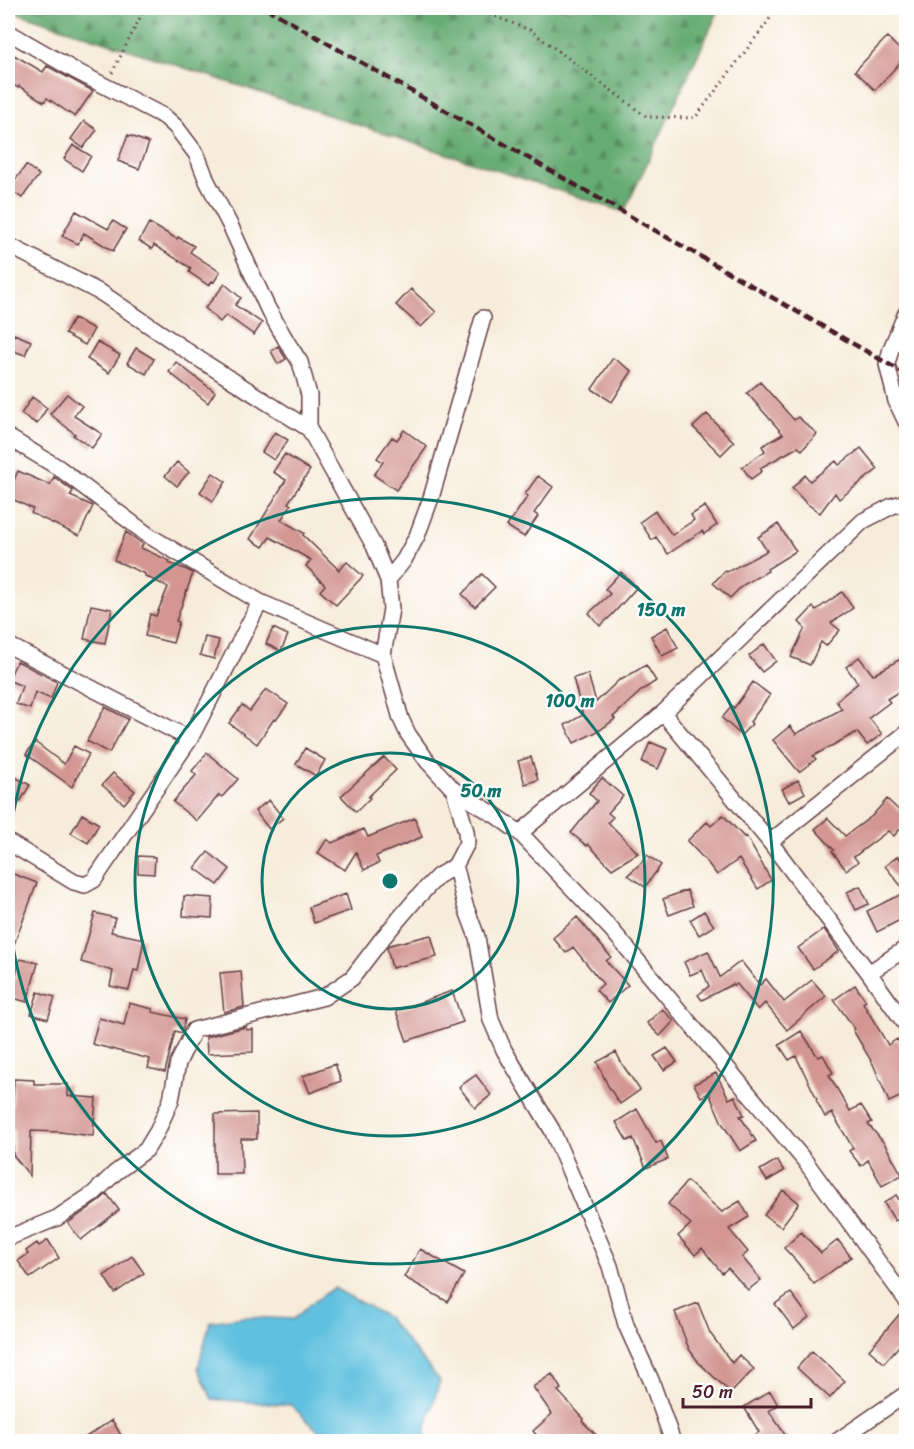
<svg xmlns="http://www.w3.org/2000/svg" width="914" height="1449" font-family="Sriracha,sans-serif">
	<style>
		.forest { fill: url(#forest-firs); stroke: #58654e; stroke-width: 1.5 }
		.water { fill: #61c1df; stroke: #567085; stroke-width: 1.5 }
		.building { fill: #d39692 }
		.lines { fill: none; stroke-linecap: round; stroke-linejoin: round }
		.street-casing { stroke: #643e45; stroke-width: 18 }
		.path { stroke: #643e45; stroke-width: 3; stroke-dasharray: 1.5 4.5; stroke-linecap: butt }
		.street { stroke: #fff; stroke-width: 15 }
		.rail { stroke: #4a1f2b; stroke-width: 4.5; stroke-dasharray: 9 4.5; stroke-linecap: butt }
		.ring { fill: none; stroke: #0f766e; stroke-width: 3 }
		.centre { fill: #0f766e; stroke: #fff; stroke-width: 3 }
		.ring-label { font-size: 18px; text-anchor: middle; font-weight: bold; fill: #0f766e; stroke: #fff; stroke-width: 4.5; stroke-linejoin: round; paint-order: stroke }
	</style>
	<defs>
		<pattern id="forest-firs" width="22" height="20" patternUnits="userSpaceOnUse" patternTransform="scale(1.5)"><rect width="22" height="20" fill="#65ab72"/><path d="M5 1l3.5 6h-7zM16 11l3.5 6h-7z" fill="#558b5e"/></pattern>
	</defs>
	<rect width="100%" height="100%" fill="#fff"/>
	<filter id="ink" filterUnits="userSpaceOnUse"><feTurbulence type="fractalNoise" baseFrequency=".0167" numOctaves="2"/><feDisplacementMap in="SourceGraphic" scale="12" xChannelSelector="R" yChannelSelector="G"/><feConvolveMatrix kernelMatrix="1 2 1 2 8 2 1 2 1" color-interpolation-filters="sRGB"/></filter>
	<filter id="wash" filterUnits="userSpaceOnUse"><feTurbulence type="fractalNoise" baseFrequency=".008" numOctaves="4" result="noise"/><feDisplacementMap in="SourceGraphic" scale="24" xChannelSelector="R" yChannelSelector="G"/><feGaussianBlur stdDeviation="1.35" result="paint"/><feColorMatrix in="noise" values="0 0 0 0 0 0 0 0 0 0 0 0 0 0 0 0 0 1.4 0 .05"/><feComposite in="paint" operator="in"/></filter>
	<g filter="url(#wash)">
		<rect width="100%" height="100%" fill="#f7ecda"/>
		<path class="forest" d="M8,8H720L624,212L8,10Z"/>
		<path class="water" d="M334,1288L387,1317L440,1381L426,1427L425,1441H329L291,1405L212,1399L198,1368L210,1322L244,1317L294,1319L309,1305Z"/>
		<g id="blocks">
			<path class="building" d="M887,37L906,56L875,90L855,71Z
				M14,55L43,72L47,66L93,91L75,117L47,98L44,102L19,86L18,88L8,81V66Z
				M84,121L97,130L83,148L71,139Z
				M128,135L149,143L139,169L118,161Z
				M73,145L91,156L82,171L64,159Z
				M26,165L39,175L22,198L9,189Z
				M76,211L108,229L113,221L126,229L113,251L84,233L78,244L62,236Z
				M149,223L177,239L178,237L194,246L190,252L220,272L214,282L212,281L209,286L189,272L191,268L154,245L152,249L139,241Z
				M225,284L241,298L235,305L262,323L254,335L226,315L220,322L205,308Z
				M411,289L436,312L421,327L396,305Z
				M74,318L94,329L85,345L65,334Z
				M14,334L31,341L25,355L8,349Z
				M97,342L120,355L109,373L87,359Z
				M278,346L286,359L278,364L271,351Z
				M136,348L154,359L146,374L127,363Z
				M613,358L632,371L612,402L592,389Z
				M176,362L215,392L208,403L169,372Z
				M760,382L794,420L798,417L817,434L802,450L798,447L760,468L762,471L751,479L742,467L765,451L762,446L783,434L747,393Z
				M67,394L82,406L74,416L102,434L92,448L73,435L75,434L50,414Z
				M32,397L47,408L37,424L21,414Z
				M707,414L734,442L721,455L693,427Z
				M404,430L427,447L396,490L374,475L383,462L377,458L392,437L397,440Z
				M275,432L288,440L274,460L262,452Z
				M861,448L878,469L839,499L835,493L820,513L806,503L792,488L805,475L810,481L836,461L839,465Z
				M285,454L310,470L288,503L291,505L281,520L304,533L303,535L339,570L347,562L363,576L336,605L320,591L325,585L306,566L311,560L270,537L263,547L250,539L286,480L273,472Z
				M177,462L189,472L177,486L165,476Z
				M18,471L50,485L54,477L73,491L70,496L93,506L79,536L31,513L33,509L8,497V494Z
				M213,473L226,482L213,501L200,492Z
				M538,476L553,487L534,513L538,516L524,537L507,526L528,496L525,494Z
				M705,506L717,525L704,534L702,531L668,554L656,537L652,540L640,522L655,511L672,535L694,520L691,515Z
				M778,524L796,551L767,569L768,571L743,585L730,598L713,583L725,571L727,572L767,551L758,537Z
				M126,532L143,544L141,548L170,561L169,563L185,569L193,573L176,621L179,622L173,643L145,636L150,614L156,616L168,587L145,576V574L114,560Z
				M621,572L637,587L612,615L600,626L589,613L610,594L605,589Z
				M482,574L495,587L475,607L462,594Z
				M842,592L853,608L831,623L840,630L826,646L821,642L810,665L791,657L805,628L799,622L813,607L816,610Z
				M91,605L112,609L105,643L84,639Z
				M667,627L678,648L662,656L651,636Z
				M273,628L288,635L281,651L266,644Z
				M205,637L219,640L214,659L200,655Z
				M764,644L776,661L762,672L749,656Z
				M859,657L873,675L902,658L906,666V687L887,699L890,702L869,718L882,734L867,745L857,732L813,756L816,759L799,772L773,740L790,726L796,734L842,709L836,701L858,683L846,667Z
				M17,661L57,682L51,699L35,692L30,709L16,704L22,686L8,680Z
				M646,665L656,681L642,690L613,717L615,719L600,730L574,743L565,725L583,715L573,678L588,674L596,702L620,679L621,680Z
				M753,682L770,695L750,722L752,724L741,735L722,718L732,706L734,708Z
				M266,689L288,704L276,720L274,719L257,744L229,723L242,705L250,711Z
				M105,707L128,719L109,753L87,741Z
				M35,742L64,764L74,746L89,754L72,787L26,754Z
				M650,742L667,749L658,769L642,762Z
				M305,748L325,760L316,776L296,764Z
				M207,753L238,779L222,797L219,795L197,821L173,802L196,775L192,771Z
				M384,757L396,770L368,797L370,798L356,812L341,796Z
				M531,757L538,780L525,784L518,761Z
				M113,773L135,791L124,804L102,785Z
				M13,776L30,785L20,802L8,794V787Z
				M602,778L623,796L608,813L613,817L608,822L638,853L612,869L588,844L587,846L571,833L597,801L589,793Z
				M798,780L805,793L789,802L782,789Z
				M887,799L906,817V822L894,836L888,831L854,857L858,862L846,870L832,851L834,850L815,829L828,818L845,836L872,816Z
				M269,800L283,818L269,829L255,811Z
				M82,814L99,824L88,843L71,833Z
				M723,815L744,837L746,836L771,880L758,889L739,859L717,875L707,862L687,841L707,822L711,826Z
				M415,818L422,837L376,856L379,863L364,870L356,852L345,870L318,853L327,839L332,843L364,829L368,837Z
				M208,852L230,869L218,885L195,868Z
				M647,855L661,865L645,887L628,875L641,863Z
				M138,856L155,857L154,874L138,873Z
				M898,856L906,867V917L877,932L867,911L906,892L885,866Z
				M8,872L37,883L9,958H8Z
				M860,886L869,904L856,910L847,892Z
				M687,890L693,906L669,915L663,899Z
				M346,894L351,910L314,923L309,907Z
				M184,896L213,898L212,918L183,916Z
				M704,911L714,926L699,935L690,920Z
				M95,913L115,918L111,932L144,939L138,971L134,970L129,990L110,986L113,971L81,962Z
				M577,917L611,957L606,961L628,985L608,1003L596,990L603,984L573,947L566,953L553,938Z
				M824,929L839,951L813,969L798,948Z
				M431,935L437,957L392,968L387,948L390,945Z
				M708,951L720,977L741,961L760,985L766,979L784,1002L812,980L826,996L787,1030L765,1003L758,1010L737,984L734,986L733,984L702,1000L698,995L709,986L702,970L690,975L684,962Z
				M20,959L38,963L27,1002L10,997Z
				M241,971L244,1007L224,1012L220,973Z
				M855,985L866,1001L863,1003L888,1045L897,1039L906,1054V1094L889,1102L873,1064L853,1030L855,1029L834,1000Z
				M452,991L463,1022L407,1041L396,1011Z
				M38,992L55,997L48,1019L31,1014Z
				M129,1003L153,1009L152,1012L185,1019L182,1033L175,1031L165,1072L148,1068L150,1059L92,1044L99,1018L124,1025Z
				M662,1009L674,1021L660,1036L647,1023Z
				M246,1027V1030L253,1029V1052L207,1054L206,1037Z
				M801,1031L818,1057L823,1055L833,1073L829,1075L850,1111L861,1105L872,1122L868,1124L884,1143L902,1175L882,1186L868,1160L861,1166L849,1151L853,1148L832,1113L825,1117L816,1100L817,1099L796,1056L789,1060L779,1045Z
				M667,1048L677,1062L664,1070L654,1056Z
				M616,1052L622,1064L640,1090L620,1104L608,1086L597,1062Z
				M335,1064L341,1081L310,1093L303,1076Z
				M716,1073L729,1099L735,1096L744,1115L740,1116L756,1141L740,1151L722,1123L709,1093L701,1097L694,1084Z
				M476,1075L491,1095L475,1108L459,1087Z
				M14,1079L34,1080V1084H68V1096L96,1098L93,1136L60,1132L31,1131L30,1176L13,1155L14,1130H11Z
				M637,1109L656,1143L661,1141L668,1159L646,1168L633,1138L627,1141L616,1122Z
				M257,1113V1139H241L242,1174H215V1114Z
				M777,1160L784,1171L767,1181L760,1170Z
				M687,1181L722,1212L740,1201L749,1217L729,1229L748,1252L742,1257L761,1280L748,1290L728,1268L722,1273L702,1248L695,1255L678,1236L691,1224L668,1204Z
				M783,1190L799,1203L781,1227L764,1215Z
				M107,1194L119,1210L81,1240L68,1223L98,1202Z
				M896,1195L906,1211V1214L895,1221L884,1203Z
				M801,1232L821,1253L838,1240L851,1257L814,1284L797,1262L784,1248Z
				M48,1240L59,1258L30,1278L18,1261L28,1254L26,1251L37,1243L39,1246Z
				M420,1249L464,1274L448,1302L404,1277Z
				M132,1256L144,1273L115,1293L104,1276Z
				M791,1293L809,1317L794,1329L775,1304Z
				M698,1303L710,1333L732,1363L739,1355L754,1369L731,1393L699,1363L689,1349L675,1312Z
				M904,1309L906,1310V1338L884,1363L869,1350Z
				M812,1351L845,1381L830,1398L797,1368Z
				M552,1374L561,1389L558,1391L584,1419L582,1421L603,1442H543L533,1431L552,1414L533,1387Z
				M770,1391L778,1405L769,1411L790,1442H745L759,1432L744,1407Z
				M112,1420L125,1442H78Z"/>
		</g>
	</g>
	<g filter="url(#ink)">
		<use href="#blocks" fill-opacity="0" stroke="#643e45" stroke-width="1.5"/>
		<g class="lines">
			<g class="street-casing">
				<path id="street" d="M8,32L74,70L165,117L176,127L197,155L207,181L231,227L267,307L287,342L300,362L309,395V429L374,546L388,580L391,609L383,655L401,719L408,734L428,762L454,790L495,815L520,833L611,929L805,1161L906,1300
					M8,245L103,294L199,359L309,429
					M906,313L891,349L887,364L896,401L906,422
					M8,437L59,468L148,535L260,602L383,655
					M388,580L404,560L417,536L431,498L483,318
					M8,645L190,739L94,880L85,885L74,882L8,842
					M663,713L770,842L869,973L906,1025
					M190,739L260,602
					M454,790L466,831L467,843L455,866L458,876L465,905L477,937L491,1020L504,1050L552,1130L610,1266L626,1325L651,1380L673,1442
					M520,833L663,713L863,521L892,506L906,502
					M770,842L906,733
					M869,973L906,948
					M8,1238L57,1218L93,1194L115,1173L146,1150L157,1132L171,1100L178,1063L194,1030L324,997L352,978L381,940L415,900L438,876L455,866
					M836,1442L906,1394"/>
			</g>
			<path class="path" d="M473,8L530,30L647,117L695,118L769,20L774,8
				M112,73L145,8"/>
			<use href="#street" class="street"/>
			<path class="rail" d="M266,8L906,374"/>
		</g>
	</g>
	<g class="ring">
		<circle cx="390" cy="881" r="128"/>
		<circle cx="390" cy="881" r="255"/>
		<path d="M8 861A383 383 0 1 1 8 901"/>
	</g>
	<circle cx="390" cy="881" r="9" class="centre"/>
	<g class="ring-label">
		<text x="661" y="616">150 m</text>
		<text x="570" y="707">100 m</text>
		<text x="481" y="797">50 m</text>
	</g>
	<rect width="914" height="1449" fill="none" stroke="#fff" stroke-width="30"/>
	<path d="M683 1398v9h128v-9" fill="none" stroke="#4a1f2b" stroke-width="3"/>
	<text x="692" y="1398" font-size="18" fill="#4a1f2b" stroke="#ffffff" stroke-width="4.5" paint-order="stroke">50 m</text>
</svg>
